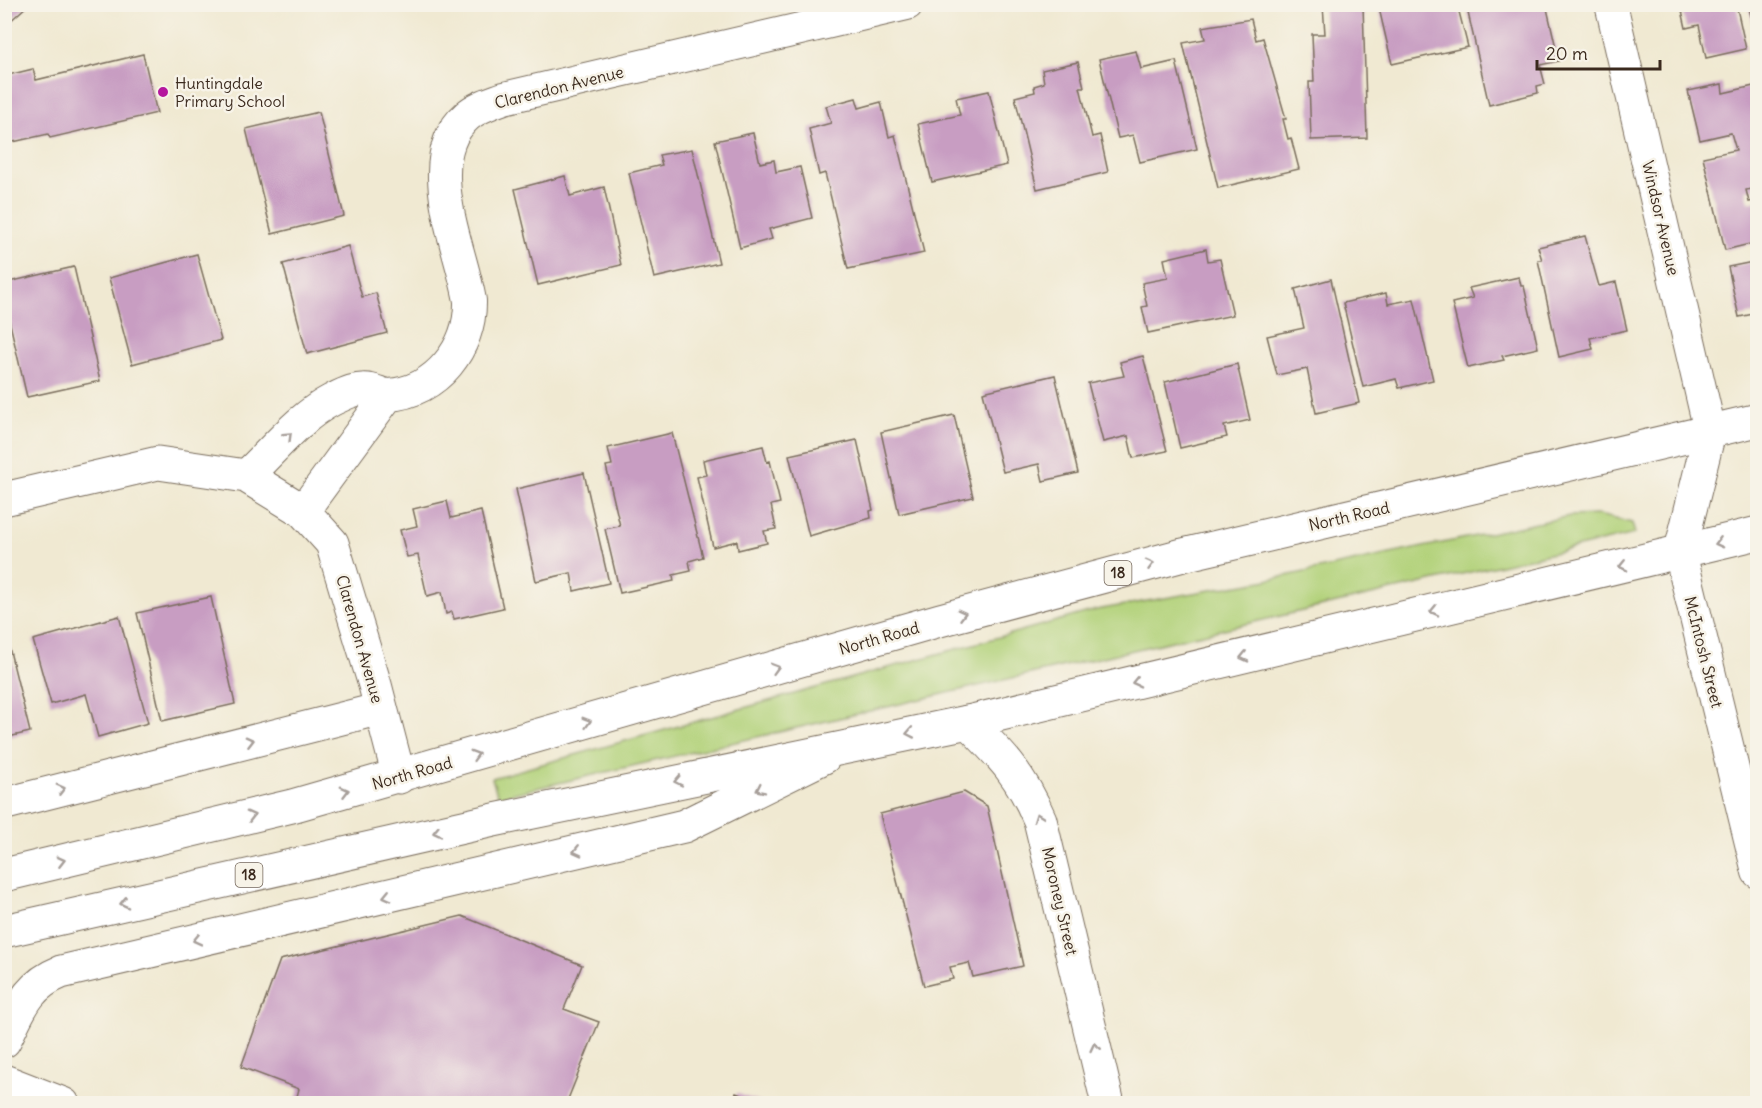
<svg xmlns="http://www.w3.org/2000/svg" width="1762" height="1108" font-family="Delius,sans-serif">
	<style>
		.green { fill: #b2d27a; stroke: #767e4c; stroke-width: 1.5 }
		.building { fill: #c89dc2 }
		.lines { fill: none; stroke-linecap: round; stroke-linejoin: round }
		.street-casing { stroke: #7a6d5d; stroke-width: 34 }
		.primary-casing { stroke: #7a6d5d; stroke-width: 35 }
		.highway-casing { stroke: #7a6d5d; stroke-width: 35 }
		.street { stroke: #fff; stroke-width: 32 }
		.primary { stroke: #fff; stroke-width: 33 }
		.highway { stroke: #fff; stroke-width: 33 }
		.oneway { stroke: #a79f9a }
		.poi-dot { fill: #b5179e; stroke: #f7f3e8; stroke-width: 2 }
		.labels { text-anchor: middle; stroke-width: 5; stroke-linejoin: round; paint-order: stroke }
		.shield { fill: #f7f3e8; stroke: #73665b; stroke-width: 1.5 }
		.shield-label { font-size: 15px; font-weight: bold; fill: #3b2a1e }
		.poi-label { font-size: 16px; fill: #3b2a1e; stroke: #f7f3e8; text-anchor: start }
		.street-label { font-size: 16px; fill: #3b2a1e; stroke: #f7f3e8 }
	</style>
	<rect width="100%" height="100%" fill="#f7f3e8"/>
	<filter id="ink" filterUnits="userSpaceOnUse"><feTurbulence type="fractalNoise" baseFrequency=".0167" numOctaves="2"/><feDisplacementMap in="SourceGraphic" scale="12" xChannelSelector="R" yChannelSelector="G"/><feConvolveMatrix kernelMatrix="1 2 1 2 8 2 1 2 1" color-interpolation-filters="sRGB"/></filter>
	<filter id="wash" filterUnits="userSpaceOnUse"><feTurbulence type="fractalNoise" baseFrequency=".008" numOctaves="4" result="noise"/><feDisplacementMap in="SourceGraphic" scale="24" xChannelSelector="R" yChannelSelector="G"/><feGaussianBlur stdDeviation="1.35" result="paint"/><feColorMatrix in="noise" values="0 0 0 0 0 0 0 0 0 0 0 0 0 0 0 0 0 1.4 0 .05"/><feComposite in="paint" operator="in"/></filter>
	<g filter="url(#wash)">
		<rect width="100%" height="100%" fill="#f0e9d2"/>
		<path class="green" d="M1598,515L1632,523L1635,534L498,797L492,778L1096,610L1262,581L1570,516Z"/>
		<g id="blocks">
			<path class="building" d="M4,4H29L6,25Z
				M1378,4H1457L1468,47L1392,64Z
				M1466,4H1546L1559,61L1540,65L1545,84L1537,86L1538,93L1489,105Z
				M1686,4H1736L1746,49L1706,58L1699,25L1686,28L1681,6Z
				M1748,4H1758V40H1757Z
				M1323,5H1363L1367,138L1311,140L1309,82H1314L1312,34H1325Z
				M1251,19L1256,40L1263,38L1286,119H1283L1288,139L1291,138L1299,169L1218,188L1183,43L1205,39L1202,27Z
				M1136,51L1141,69L1176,61L1197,149L1140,162L1133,135L1118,138L1099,59Z
				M143,54L157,113L50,138L48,134L4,144V76L33,69L36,80Z
				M1078,62L1084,87H1080L1092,137L1100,135L1108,172L1037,189L1015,97L1035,92L1034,86L1044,83L1042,70Z
				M1722,84L1723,93L1758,85V127H1754L1758,143V188L1746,190L1749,202L1758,200V242L1725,250L1703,157L1736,150L1731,133L1700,140L1688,91Z
				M989,91L1007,165L932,182L918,124L960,115L956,98Z
				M856,98L859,108L881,102L889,137L895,135L924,253L848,269L825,173L819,175L809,129L831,123L826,106Z
				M319,112L344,216L272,234L246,129Z
				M753,133L760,163L774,160L776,172L800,167L812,218L769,229L772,239L740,248L715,141Z
				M692,149L719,263L654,278L629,173L662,165L659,155Z
				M565,176L570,196L604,187L621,265L538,285L515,189Z
				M1585,236L1599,286L1616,282L1627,330L1590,338L1593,349L1559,357L1538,260H1542L1538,247Z
				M348,246L362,297L376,293L387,333L307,354L283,264Z
				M1206,249L1208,261L1220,259L1233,315L1148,333L1142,307L1147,306L1142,283L1168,278L1164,259Z
				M197,254L221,340L132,364L109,278Z
				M1758,261V313L1739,317L1728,267Z
				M74,267L100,381L27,397L4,298V283Z
				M1519,277L1521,286H1524L1538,348L1502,356L1504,360L1468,368L1452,303L1473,298L1469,288Z
				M1331,279L1359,403L1316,413L1307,369L1277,375L1267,336L1304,328L1295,289Z
				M1386,293L1388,304L1414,299L1433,380L1399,388L1396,379L1363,387L1343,303Z
				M1143,356L1167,451L1133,458L1128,436L1103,442L1088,383L1124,376L1120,362Z
				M1237,364L1250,420L1224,426L1227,437L1180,448L1165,382Z
				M1055,375L1078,473L1043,481L1039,464L1003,472L983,392Z
				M954,415L973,497L899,514L881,432Z
				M672,433L703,557L689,561L691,571L673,575L674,581L620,593L605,529L620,526L606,466L612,465L608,448Z
				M857,440L873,510L870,511L871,518L809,536L789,455Z
				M763,446L767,462L770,461L780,503L771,505L776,529L764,531L767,543L738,550L737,541L713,547L697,477L706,475L703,460Z
				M584,473L609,583L574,591L571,573L536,581L516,489Z
				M447,501L451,518L481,511L503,608L454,619L452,612L446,614L442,592L427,596L418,555L407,557L400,530L417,526L413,509Z
				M211,597L235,704L162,721L137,613Z
				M119,616L148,723L98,737L86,694L51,704L33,640Z
				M4,627L30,732L4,738Z
				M964,792L987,806L1023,966L973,977L969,963L950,967L953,979L924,986L880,814Z
				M462,916L582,965L564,1009L599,1022L566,1104H295L299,1089L241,1067L280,960Z
				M736,1093L762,1103V1104H732Z"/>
		</g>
	</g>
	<g filter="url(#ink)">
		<use href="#blocks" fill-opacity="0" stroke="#7a6d5d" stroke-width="1.5"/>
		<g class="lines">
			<g class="street-casing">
				<path id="street" d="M1611,4L1710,431L1680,552L1758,872
					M246,476C273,451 299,417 332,400C344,394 357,387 371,390C376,391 383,395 388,395C437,392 471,347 470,301C461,247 418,159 467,116C477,107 491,103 504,98L907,4
					M303,511L388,395
					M4,804L379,709"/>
			</g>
			<g class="primary-casing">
				<path id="primary" d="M4,499L158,463L246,476L303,511L332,543L375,685L399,777
					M968,722C1002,756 1021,775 1040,820L1108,1104
					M4,1041C20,1010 26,986 61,972L684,826L824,757
					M4,1081L63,1104"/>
			</g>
			<g class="highway-casing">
				<path id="highway" d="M4,875L292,806L940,620L1183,555L1758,420
					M4,931L494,820L968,722L1758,533"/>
			</g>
			<use href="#street" class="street"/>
			<use href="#primary" class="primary"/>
			<use href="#highway" class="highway"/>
		</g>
		<defs><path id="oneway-chevron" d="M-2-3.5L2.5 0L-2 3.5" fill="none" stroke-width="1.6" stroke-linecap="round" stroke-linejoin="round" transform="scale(1.5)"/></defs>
		<g class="oneway">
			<use href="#oneway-chevron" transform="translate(288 436) rotate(-44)"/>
			<use href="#oneway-chevron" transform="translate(1719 543) rotate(166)"/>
			<use href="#oneway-chevron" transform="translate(1150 564) rotate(-15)"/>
			<use href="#oneway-chevron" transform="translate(1623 566) rotate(167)"/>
			<use href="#oneway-chevron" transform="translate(1434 611) rotate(167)"/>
			<use href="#oneway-chevron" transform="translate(962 614) rotate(-15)"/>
			<use href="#oneway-chevron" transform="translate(1244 657) rotate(167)"/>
			<use href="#oneway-chevron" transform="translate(775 668) rotate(-16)"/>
			<use href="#oneway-chevron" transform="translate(1136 682) rotate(167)"/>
			<use href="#oneway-chevron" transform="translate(587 722) rotate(-16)"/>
			<use href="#oneway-chevron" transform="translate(910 733) rotate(169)"/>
			<use href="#oneway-chevron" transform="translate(250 741) rotate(-14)"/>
			<use href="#oneway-chevron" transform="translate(475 755) rotate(-16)"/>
			<use href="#oneway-chevron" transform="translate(678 781) rotate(168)"/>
			<use href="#oneway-chevron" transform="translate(61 789) rotate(-14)"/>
			<use href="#oneway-chevron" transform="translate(760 789) rotate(154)"/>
			<use href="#oneway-chevron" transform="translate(345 791) rotate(-15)"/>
			<use href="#oneway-chevron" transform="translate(251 816) rotate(-14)"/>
			<use href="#oneway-chevron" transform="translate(1038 817) rotate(-111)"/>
			<use href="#oneway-chevron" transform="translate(437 832) rotate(167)"/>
			<use href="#oneway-chevron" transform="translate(577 851) rotate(167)"/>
			<use href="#oneway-chevron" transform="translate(61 861) rotate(-14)"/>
			<use href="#oneway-chevron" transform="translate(387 896) rotate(167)"/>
			<use href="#oneway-chevron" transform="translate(124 903) rotate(167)"/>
			<use href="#oneway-chevron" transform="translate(197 940) rotate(167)"/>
			<use href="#oneway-chevron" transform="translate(1095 1047) rotate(-103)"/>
		</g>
	</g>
	<circle class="poi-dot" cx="163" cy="92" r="6"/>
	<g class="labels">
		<g class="shield">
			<rect x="1104.5" y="561" width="27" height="24" rx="4.5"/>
			<rect x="235.5" y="863" width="27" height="24" rx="4.5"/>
		</g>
		<g class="shield-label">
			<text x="1118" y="578">18</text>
			<text x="249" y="880">18</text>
		</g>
		<g class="poi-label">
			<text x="175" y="89">Huntingdale<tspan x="175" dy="18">Primary School</tspan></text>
		</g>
		<g class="street-label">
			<text transform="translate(559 87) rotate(-14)" y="6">Clarendon Avenue</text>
			<text transform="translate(1661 218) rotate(77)" y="6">Windsor Avenue</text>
			<text transform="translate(1349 516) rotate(-13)" y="6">North Road</text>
			<text transform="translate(879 638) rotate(-16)" y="6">North Road</text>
			<text transform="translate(360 639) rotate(74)" y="6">Clarendon Avenue</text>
			<text transform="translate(1704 652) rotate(76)" y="6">McIntosh Street</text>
			<text transform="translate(412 773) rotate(-16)" y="6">North Road</text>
			<text transform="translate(1060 901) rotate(77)" y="6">Moroney Street</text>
		</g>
	</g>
	<rect width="1762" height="1108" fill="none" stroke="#f7f3e8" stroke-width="24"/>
	<path d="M1537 60v9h123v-9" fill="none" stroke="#3b2a1e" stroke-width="3"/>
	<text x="1546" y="60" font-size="18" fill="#3b2a1e" stroke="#f7f3e8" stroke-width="4.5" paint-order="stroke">20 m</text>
</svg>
